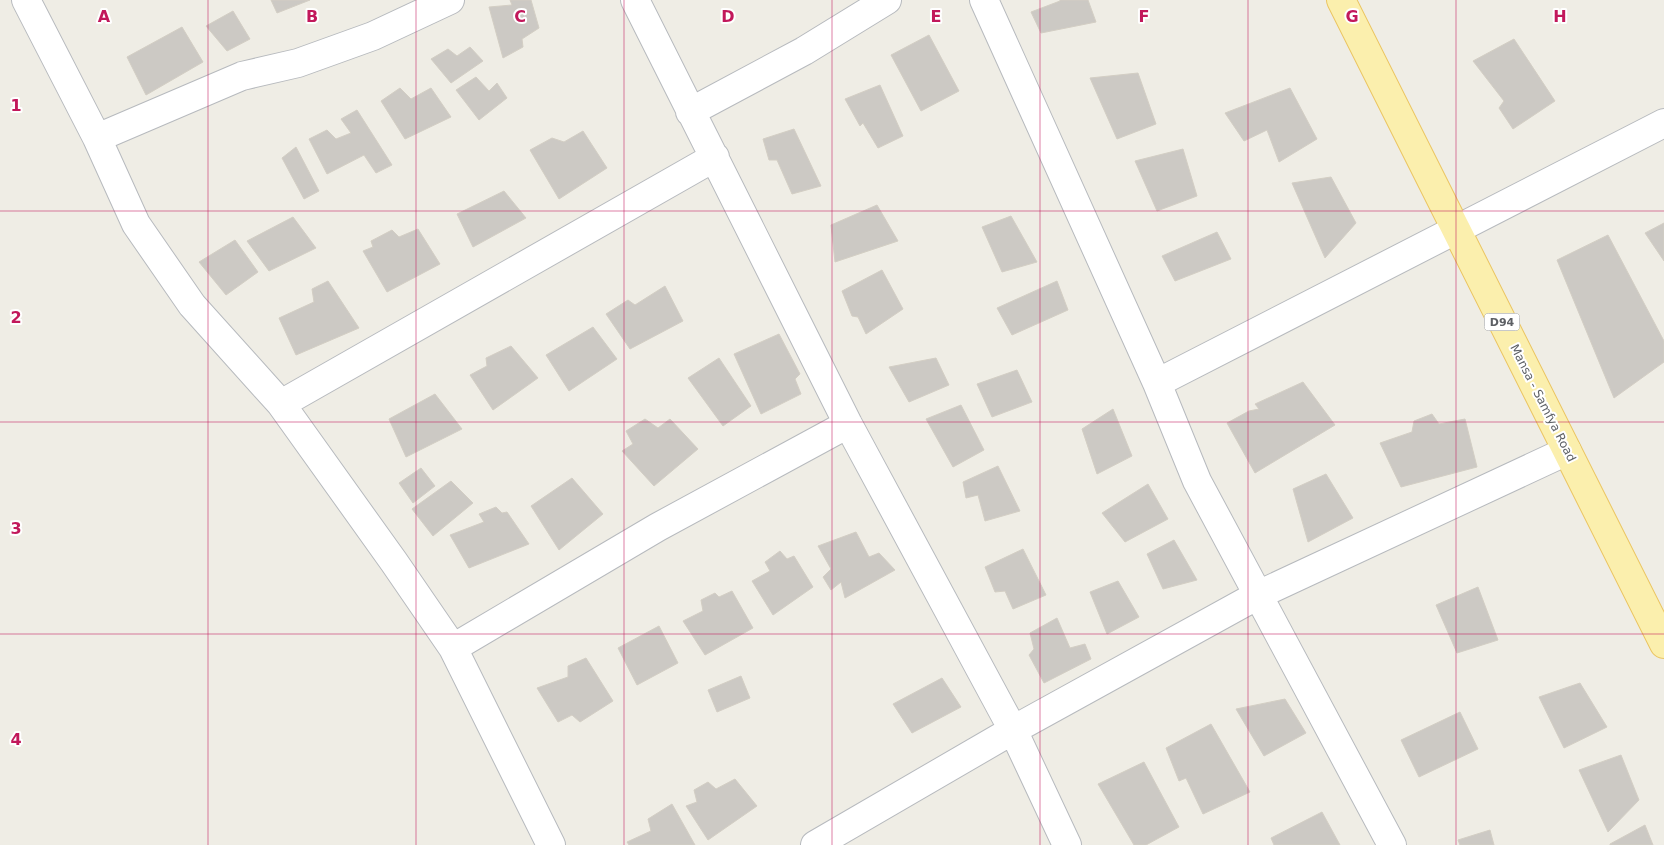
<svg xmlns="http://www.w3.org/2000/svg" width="1664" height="845" font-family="'DejaVu Sans',sans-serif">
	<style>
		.building { fill: #ccc9c4; stroke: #d3cec4 }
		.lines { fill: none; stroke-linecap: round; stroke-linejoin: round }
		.minor-casing { stroke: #b7babe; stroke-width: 30 }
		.primary-casing { stroke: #ebc562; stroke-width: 30 }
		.minor { stroke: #fff; stroke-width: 28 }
		.primary { stroke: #fbefad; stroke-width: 28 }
		.grid { fill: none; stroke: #c2185b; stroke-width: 1; stroke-opacity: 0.55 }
		.labels { text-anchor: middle; stroke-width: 4; stroke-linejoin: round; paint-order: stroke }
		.shield { fill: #fff; stroke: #8e9093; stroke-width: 1 }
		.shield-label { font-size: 11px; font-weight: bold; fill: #5d6065 }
		.street-label { font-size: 12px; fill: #5d6065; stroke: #fff }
		.grid-label { font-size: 16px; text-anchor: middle; font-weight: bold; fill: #c2185b; stroke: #fff; stroke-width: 4; stroke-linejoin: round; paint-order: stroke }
	</style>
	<rect width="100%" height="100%" fill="#efede5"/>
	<path class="building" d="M271,0H310L277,13Z
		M510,0H531L539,28L522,39L523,47L503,58L489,7L512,5Z
		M1060,0H1088L1096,22L1041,33L1031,12L1060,1Z
		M233,11L250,39L227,51L206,26Z
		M182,27L203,62L146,95L127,57Z
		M929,35L959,91L921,111L891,55Z
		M1514,39L1555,101L1513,129L1499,108L1504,101L1473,61Z
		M470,47L483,61L451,83L431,59L448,49L457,56Z
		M1138,73L1156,124L1117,139L1090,78Z
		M476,77L489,91L497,83L507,98L479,120L456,90Z
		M880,85L903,136L878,148L863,123L860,126L845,99Z
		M400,88L411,99L431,88L451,117L405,139L381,101Z
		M1290,88L1317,139L1279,162L1267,130L1244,141L1225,113Z
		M357,110L392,165L376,173L364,155L327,174L309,139L327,130L336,139L351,133L341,119Z
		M794,129L821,186L792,194L777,160H769L763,139Z
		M583,131L607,168L559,199L530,150L552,138L564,142Z
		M296,147L319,191L304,199L282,158Z
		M1183,149L1197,196L1157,211L1135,161Z
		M1331,177L1356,223L1325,258L1292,183Z
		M504,191L526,218L473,247L457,214Z
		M877,205L898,241L835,262L831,225Z
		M1011,216L1037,262L1002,272L982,227Z
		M293,217L316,248L269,271L247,241Z
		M1664,223V261L1645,233Z
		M418,229L440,264L387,292L363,251L373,247L371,241L392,230L399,237Z
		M1217,232L1231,259L1175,281L1162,256Z
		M1608,235L1664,341V362L1614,398L1557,260Z
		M235,240L258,272L226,295L199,262Z
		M882,270L903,309L866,334L858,317L852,316L842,291Z
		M328,281L359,328L296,355L279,318L314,302L312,289Z
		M1057,281L1068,310L1012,335L997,308Z
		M665,286L683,321L630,349L606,314L628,300L635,305Z
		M593,327L617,359L569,391L546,355Z
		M779,334L800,374L795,379L801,394L761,414L734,354Z
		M511,346L538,378L493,410L470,375L487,366L486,358Z
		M719,358L751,406L723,426L688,378Z
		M936,358L949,385L909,402L889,367Z
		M1017,370L1032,402L992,417L977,384Z
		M1303,382L1335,425L1255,473L1227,423L1249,411L1259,409L1255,404Z
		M435,394L462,429L406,457L389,419Z
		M961,405L984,450L953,467L926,419Z
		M1113,409L1132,456L1097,474L1082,429Z
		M1432,414L1439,424L1465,419L1477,467L1401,487L1380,443L1412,432L1414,421Z
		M645,419L658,428L670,419L698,449L654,486L622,451L633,444L626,431Z
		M998,466L1020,511L985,521L978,495L966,498L963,482Z
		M421,468L435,486L413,503L399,483Z
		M1326,474L1353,518L1308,542L1293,489Z
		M572,478L603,514L559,550L531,506Z
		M451,481L473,503L433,536L412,509Z
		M1148,484L1168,519L1125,542L1102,513Z
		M496,507L502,513L507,512L529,544L469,568L450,535L484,522L479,514Z
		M856,532L869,557L879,553L895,570L845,598L841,582L831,590L823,577L831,569L818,546Z
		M1174,540L1197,580L1163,589L1147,554Z
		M1023,549L1046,595L1013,609L1005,591L995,592L985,567Z
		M780,551L787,559L794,556L813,587L773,615L752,581L770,571L765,562Z
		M1118,581L1139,617L1107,634L1090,592Z
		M1478,587L1498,640L1457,653L1436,605Z
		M732,591L753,628L705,655L683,621L703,611L701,600L715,593L719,597Z
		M1057,618L1070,648L1085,644L1091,659L1044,683L1029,655L1034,649L1030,633Z
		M659,626L678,663L637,685L618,648Z
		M586,658L613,701L580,722L572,715L558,722L537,688L568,677V666Z
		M741,676L750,698L717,712L708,690Z
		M942,678L961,707L912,733L893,704Z
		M1580,683L1607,727L1564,748L1539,697Z
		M1285,699L1306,733L1264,756L1236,709Z
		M1460,712L1478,749L1419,777L1401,740Z
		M1211,724L1250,792L1203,814L1186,778L1179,781L1166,748Z
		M1621,755L1639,800L1608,832L1579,770Z
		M1144,762L1179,827L1146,845H1134L1098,784Z
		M735,779L757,806L708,840L686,806L697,802L694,790L708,782L716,789Z
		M672,804L695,845H629L627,842L651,831L648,819Z
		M1322,812L1340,845H1274L1271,838Z
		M1645,825L1653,845H1610V844Z
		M1490,830L1494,845H1460L1458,840Z"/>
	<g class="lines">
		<g class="minor-casing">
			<path id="minor" d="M26,0L97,138L136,224L192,305L281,404L394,562L453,648L551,845
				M635,0L848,424L1013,730L1067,845
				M984,0L1157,383L1197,481L1392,845
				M690,112L804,51L887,0
				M97,138L242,76L298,63L373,36L450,0
				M1157,383L1664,123
				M281,404L715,157
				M453,648L658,527L848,424
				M815,845L1013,730L1258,595L1567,451"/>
		</g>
		<g class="primary-casing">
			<path id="primary" d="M1341,0L1664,644"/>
		</g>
		<use href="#minor" class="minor"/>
		<use href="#primary" class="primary"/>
	</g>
	<path class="grid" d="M208,0V845M416,0V845M624,0V845M832,0V845M1040,0V845M1248,0V845M1456,0V845M0,211H1664M0,422H1664M0,634H1664"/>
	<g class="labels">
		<rect class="shield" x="1484.5" y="313.5" width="35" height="17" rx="4"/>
		<g class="shield-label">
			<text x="1502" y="326">D94</text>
		</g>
		<g class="street-label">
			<text transform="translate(1543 403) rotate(63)" y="4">Mansa - Samfya Road</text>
		</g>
	</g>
	<g class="grid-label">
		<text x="104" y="22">A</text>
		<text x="312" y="22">B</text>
		<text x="520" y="22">C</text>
		<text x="728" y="22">D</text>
		<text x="936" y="22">E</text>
		<text x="1144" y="22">F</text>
		<text x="1352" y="22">G</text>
		<text x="1560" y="22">H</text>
		<text x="16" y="111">1</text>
		<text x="16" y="323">2</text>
		<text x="16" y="534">3</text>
		<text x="16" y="745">4</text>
	</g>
</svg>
